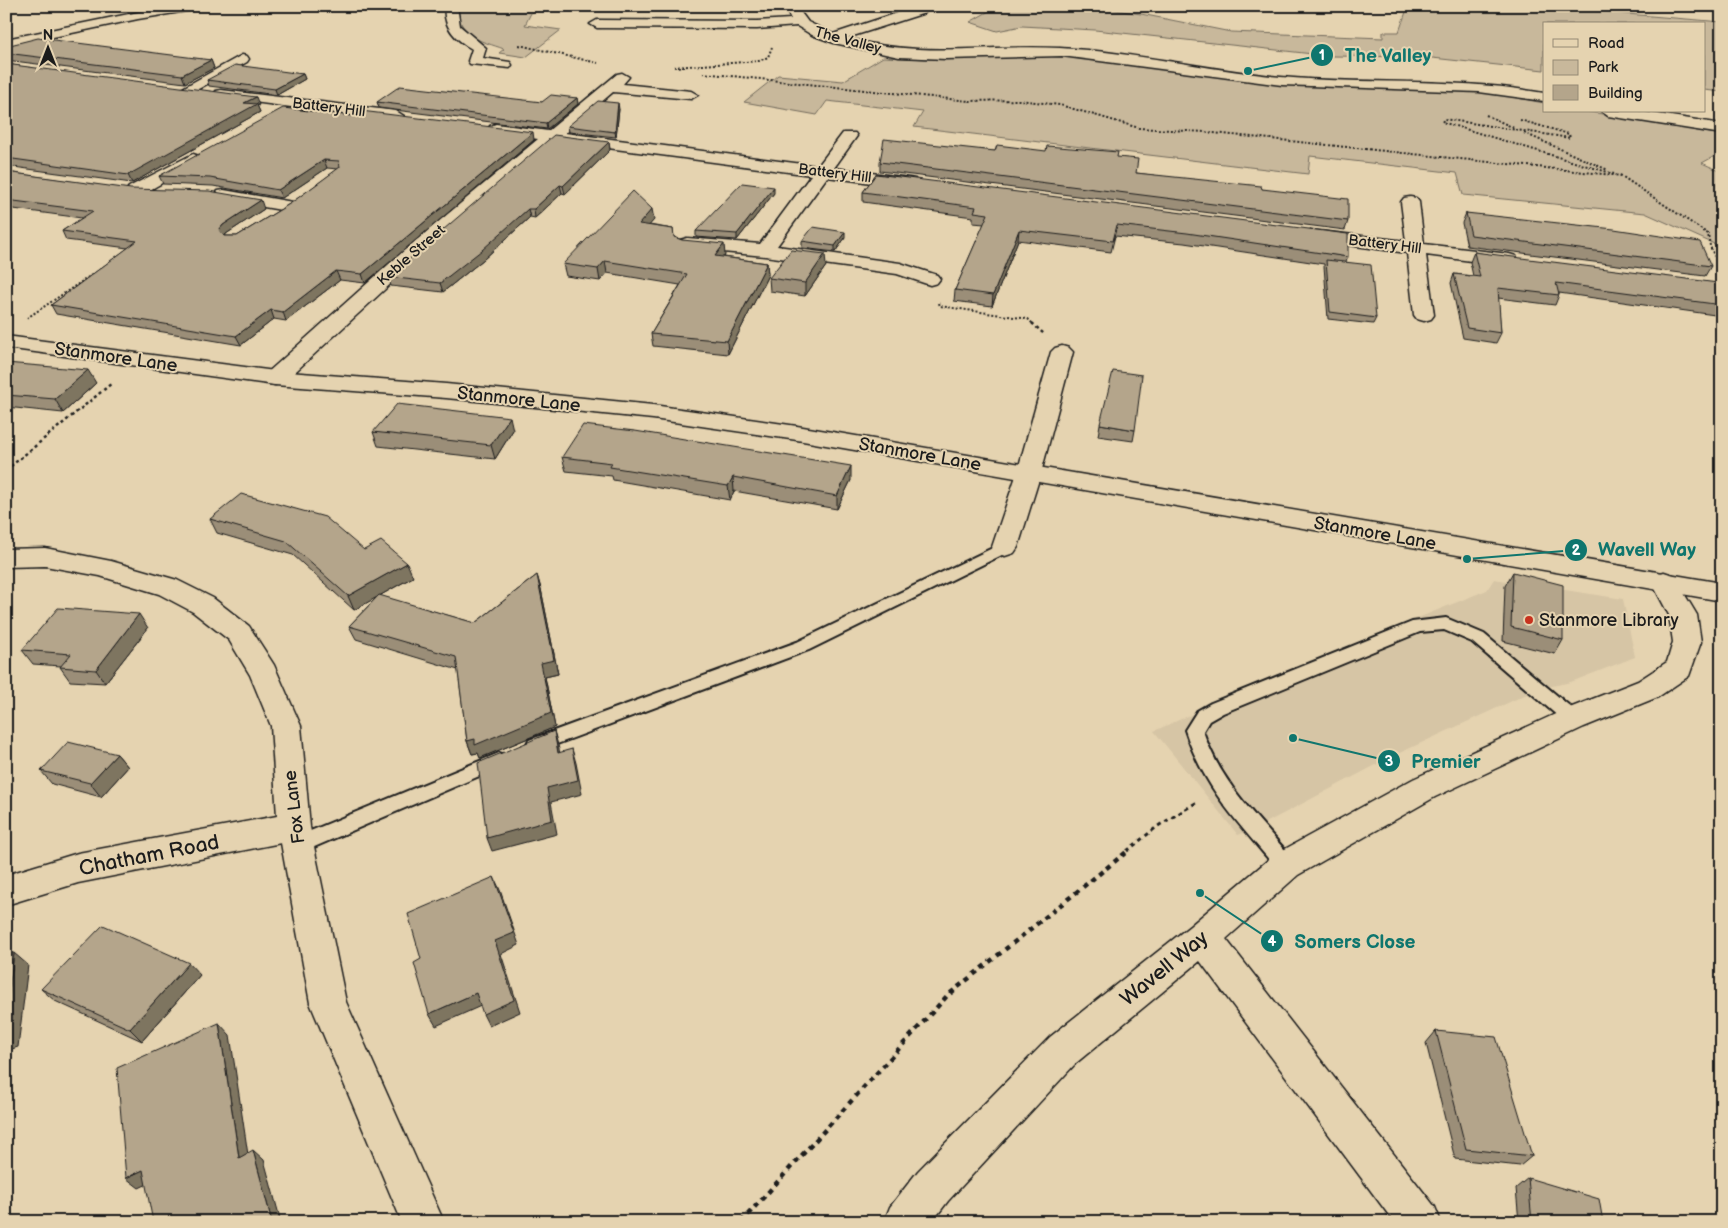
<svg xmlns="http://www.w3.org/2000/svg" width="1728" height="1228" font-family="'Balsamiq Sans',sans-serif">
	<style>
		.built { fill: #d6c5a5 }
		.green { fill: #c8b89b; stroke: #726a5c }
		.lines { fill: none; stroke-linecap: round; stroke-linejoin: round }
		.lane-casing { stroke: #1c1c1c; stroke-width: 4 }
		.street-casing { stroke: #1c1c1c; stroke-width: 3 }
		.secondary-casing { stroke: #1c1c1c; stroke-width: 3 }
		.path-far3 { stroke: #1c1c1c; stroke-width: 2; stroke-dasharray: 2 2; stroke-linecap: butt }
		.path-far2 { stroke: #1c1c1c; stroke-width: 2.5; stroke-dasharray: 3 3; stroke-linecap: butt }
		.path-far1 { stroke: #1c1c1c; stroke-width: 3; stroke-dasharray: 4 4; stroke-linecap: butt }
		.path { stroke: #1c1c1c; stroke-width: 4.5; stroke-dasharray: 5 5; stroke-linecap: butt }
		.lane { fill: #e5d3b0; fill-rule: evenodd }
		.street { fill: #e5d3b0; fill-rule: evenodd }
		.secondary { fill: #e5d3b0; fill-rule: evenodd }
		.wall { fill: #9b8e78; stroke: #1c1c1c }
		.shaded-wall { fill: #7e7461; stroke: #1c1c1c }
		.building { fill: #b4a58b; stroke: #1c1c1c }
		.poi-dot { fill: #c8321e; stroke: #e5d3b0; stroke-width: 2 }
		.labels { text-anchor: middle; stroke-width: 4; stroke-linejoin: round; paint-order: stroke }
		.far-street-label { font-size: 15px; fill: #1c1c1c; stroke: #e5d3b0 }
		.street-label { font-size: 18px; fill: #1c1c1c; stroke: #e5d3b0 }
		.poi-label { font-size: 18px; fill: #1c1c1c; stroke: #e5d3b0; text-anchor: start }
		.near-street-label { font-size: 21px; fill: #1c1c1c; stroke: #e5d3b0 }
		.leader { fill: none; stroke: #0f766e; stroke-width: 2 }
		.callout-dot { fill: #0f766e; stroke: #e5d3b0; stroke-width: 2 }
		.mark-label { font-size: 15px; text-anchor: middle; font-weight: bold; fill: #fff }
		.callout-label { font-size: 19px; text-anchor: middle; font-weight: bold; fill: #0f766e; stroke: #e5d3b0; stroke-width: 4; stroke-linejoin: round; paint-order: stroke }
	</style>
	<rect width="100%" height="100%" fill="#e5d3b0"/>
	<filter id="ink" filterUnits="userSpaceOnUse"><feTurbulence type="fractalNoise" baseFrequency=".02" numOctaves="2"/><feDisplacementMap in="SourceGraphic" scale="10" xChannelSelector="R" yChannelSelector="G"/><feConvolveMatrix kernelMatrix="1 2 1 2 8 2 1 2 1" color-interpolation-filters="sRGB"/></filter>
	<g filter="url(#ink)">
		<path class="built" d="M1494,579L1623,599L1635,657L1571,682L1538,689L1393,756L1254,829L1238,835L1154,731L1324,656L1487,590Z"/>
		<path class="green" d="M461,6H541L531,13L525,25L561,30L526,57L499,53L504,49C479,40 471,41 457,17Z
			M1090,6L1141,14L1231,32L1383,38V32H1399L1408,6H1567L1603,12L1722,22V92L1704,90V24H1544V70L1423,57L1331,56L1095,30L1022,26L997,31L970,22L996,7Z
			M1066,56L1281,84L1485,92L1544,103V111H1585L1722,135V152L1702,163L1722,172V236H1716L1721,247L1645,213L1463,195L1457,173L1310,156L1308,174L914,127L923,112L827,101L817,115L744,102L778,75L843,81L883,57L928,59Z"/>
		<g class="lines">
			<g class="lane-casing">
				<path id="lane" d="M1005,542L1010,543L1013,547L1010,551L809,650L541,750L535,752L529,750L526,745L529,740L797,642Z
					M1446,618L1484,634L1579,714L1582,719L1579,724L1573,726L1567,724L1472,642L1444,630L1420,632L1223,713L1209,721L1203,731C1221,784 1257,817 1293,859L1296,865L1293,871L1286,874L1279,871C1240,825 1204,789 1185,730L1197,711L1211,703L1412,622Z
					M499,753L505,755L508,760L505,765L305,851L298,853L291,851L288,845L291,839Z"/>
			</g>
			<g class="street-casing">
				<path id="street" d="M168,6H199L193,10L138,19L6,47V39Z
					M445,6H457L460,26L486,48L483,58L510,62L512,65L510,68L470,64L468,61L472,49C456,40 442,26 445,6Z
					M784,6H796L808,22L833,34L915,7H925L926,10L925,13L847,38C923,59 985,44 1060,48C1135,52 1207,70 1281,77C1369,85 1457,77 1544,93V101L1479,92L1282,85L1062,56L946,59L899,57L834,43L812,35L797,26L757,29L597,28L590,24L597,20L757,21L791,19Z
					M242,55L247,56L249,59L247,62L191,93L186,94L179,90Z
					M622,73L629,77L623,84L691,91L698,95L691,99L613,92L565,133L818,166L843,133H855L857,136L834,168L909,178L915,179L917,183L915,187L909,188L827,177L777,246L900,263L937,275L940,279L937,283L930,285L897,274L765,256L680,248L678,244L680,240L687,238L760,244L811,175L555,141L421,256L283,383L275,385L267,383L264,378L267,373L407,248L538,139L490,132L488,129L490,126L496,124L548,131L617,74Z
					M221,90L396,111L404,116L396,121L216,97L214,94L216,91Z
					M1601,111H1639L1722,124V134L1608,116Z
					M193,154L199,156L201,159L199,162L141,195H129L126,191L129,187Z
					M224,190L287,201L293,202L296,206L293,210L287,211L218,199L215,195L218,191Z
					M1410,197L1416,198L1419,202L1424,244L1509,254L1516,256L1518,260L1516,264L1509,266L1426,255L1434,315L1431,319L1424,321L1417,319L1414,315L1407,253L1311,240L1305,239L1302,235L1305,231L1311,230L1406,241L1401,202L1404,198Z
					M1062,346L1069,348L1073,352L1041,473L1018,547L1014,553L1005,556L996,553L992,547L1017,473L1051,352L1055,348Z
					M45,548L111,561L177,580L213,598L249,626L274,665L301,726L310,827L346,1002L444,1222H402L310,1003L281,843L78,883L6,905V875L78,853L277,816L271,726L250,675L229,640L193,612L159,594L100,576L45,566L6,567V549Z
					M1664,572L1673,575L1697,615L1701,642L1689,676L1658,697L1584,727L1435,797L1298,875L1226,939L1435,1207L1441,1222H1394L1200,961L1076,1063L948,1201L932,1222H884L890,1207L918,1171L1050,1037L1190,926L1274,855L1413,779L1562,711L1638,681L1667,662L1673,642L1669,615L1651,581L1655,575Z"/>
			</g>
			<g class="secondary-casing">
				<path id="secondary" d="M6,336L275,371L446,384L653,405L797,426L1722,583V601L797,440L653,419L446,398L275,385L6,348Z"/>
			</g>
			<path class="path-far3" d="M519,45L598,63
				M674,67L759,61L768,57L772,47
				M703,73L969,101L1019,100L1060,105L1139,128L1204,132L1622,176
				M1486,115L1514,128
				M1520,120L1569,134L1570,138L1444,119L1442,122L1614,174
				M1524,133L1608,170
				M1620,175L1708,234L1710,246L1722,275
				M939,303L940,306L1028,319L1033,324
				M27,318L93,274"/>
			<path class="path-far2" d="M1032,323L1044,334
				M6,470L112,383"/>
			<path class="path-far1" d="M1127,851L1158,826L1199,801"/>
			<path class="path" d="M741,1222L947,996L1129,850"/>
			<use href="#lane" class="lane"/>
			<use href="#street" class="street"/>
			<use href="#secondary" class="secondary"/>
		</g>
		<path class="wall" d="M6,46L211,60L214,68L185,83L6,60Z
			M6,64L259,105H257L260,112L132,183L6,166Z
			M303,74L305,79L277,95L209,86L207,80Z
			M577,98L578,104L547,129L379,108L377,102H542Z
			M619,109L616,137L569,132L568,126Z
			M534,140L365,283L340,280L286,321L274,319L241,345L56,314L51,305L128,248L66,240L62,231L82,218L6,208V172L264,209L226,234L225,236H237L291,203L338,169L327,168L282,198L213,186L163,184L159,176Z
			M609,142L610,150L565,194L562,193L535,218L530,217L484,259L443,292L391,286L388,277Z
			M995,151L1117,157L1136,173L1262,189L1348,221L1345,230L880,171V162Z
			M876,174L1348,257L1346,262L1376,318L1373,324L1328,319L1324,266V264L1184,243L1115,236L1111,252L1018,240L992,306L954,301L955,290L984,224L973,223V217L863,202V192Z
			M774,193L737,240L696,237V231Z
			M1466,213L1711,266L1705,276L1467,246L1462,223Z
			M654,220L649,225L673,229L674,237L725,255L724,257L767,263L768,275L728,354L653,346L651,334L680,285L607,273L600,281L566,276L563,264Z
			M845,238L835,252L802,248V241Z
			M1474,252L1722,292V316L1559,293V295L1555,305L1498,298L1501,333L1496,343L1463,338L1451,283L1454,274L1473,276L1470,262Z
			M826,266L805,296L770,291L769,278Z
			M6,363L96,383L63,413L6,407Z
			M1100,424L1135,430L1133,441L1098,436Z
			M513,430L495,459L378,446L373,432Z
			M562,457L851,480L837,509L734,491L730,500L613,480L612,476L566,471Z
			M210,519L364,550L413,577L379,596L475,623L537,575L541,589L558,674L545,677L555,727L480,758L478,753L472,754L467,741L458,670L356,639L349,626L378,596L354,610L293,555L217,533Z
			M1513,572L1563,640L1555,654L1503,641L1505,586Z
			M148,628L105,683L70,681L60,667L61,666L33,664L22,650Z
			M117,754L128,767L101,797L52,784L41,771Z
			M200,975L142,1041L55,1001L41,989Z
			M1436,1031L1532,1156L1520,1166L1455,1159L1426,1043Z
			M1528,1178L1603,1222H1519L1516,1188Z"/>
		<path class="shaded-wall" d="M211,60L214,68L185,83L182,75Z
			M303,74L305,79L277,95L275,89Z
			M256,97L259,105H257L260,112L132,183L128,175L244,103Z
			M577,98L578,104L547,129L546,123Z
			M618,103L619,109L616,137L615,132Z
			M533,132L534,140L365,283L362,274Z
			M609,142L610,150L565,194L563,186Z
			M324,160L327,168L282,198L278,190Z
			M560,185L562,193L535,218L534,209Z
			M774,187V193L737,240V234Z
			M261,200L264,209L226,234L223,239L219,230L223,225Z
			M528,209L530,217L484,259L443,292L440,283Z
			M652,209L654,220L640,236L639,224Z
			M1019,230L1018,240L992,306L993,295Z
			M845,232V238L835,252V246Z
			M724,244L725,255L716,268L715,256Z
			M825,254L826,266L805,296V283Z
			M605,261L607,273L600,281L598,269Z
			M767,263L768,275L728,354L727,341Z
			M336,271L340,280L286,321L283,312Z
			M271,310L274,319L241,345L236,336Z
			M88,370L96,383L63,413L55,399Z
			M510,417L513,430L495,459L491,445Z
			M851,466V480L837,509V496Z
			M733,477L734,491L730,500L728,486Z
			M407,563L413,577L354,610L348,596Z
			M537,575L541,589L558,674L545,677L555,727L480,758L478,753L472,754L467,741Z
			M139,614L148,628L105,683L96,670Z
			M554,731L558,745L563,766L558,753Z
			M572,749L576,763L582,794L551,802L557,834L492,851L487,838L547,788Z
			M117,754L128,767L101,797L90,783Z
			M494,877L500,890L519,945L501,954L520,1012L489,1026L483,1014L495,941Z
			M14,953L28,965L18,1047L6,1051V1014Z
			M189,963L200,975L142,1041L130,1029Z
			M476,993L483,1005L436,1026L429,1014Z
			M219,1023L230,1035L250,1168L239,1158Z
			M253,1150L264,1160L281,1222H272Z
			M143,1170L156,1180L139,1188L126,1178Z"/>
		<path class="building" d="M38,38L211,60L182,75L6,53V46Z
			M6,64L256,97L244,103L257,104L128,175L6,158Z
			M235,65L303,74L275,89L207,80Z
			M400,86L542,102L551,95L577,98L546,123L377,102Z
			M598,101L618,103L615,132L568,126Z
			M283,108L353,116L361,111L533,132L362,274L336,271L283,312L271,310L236,336L51,305L137,241L62,231L93,211L6,200V172L131,189L209,191L261,200L223,225L219,230L224,236H237L291,203L340,167L339,161L324,160L278,190L210,178L159,176Z
			M554,135L609,142L563,186L560,185L534,209H528L482,250L440,283L388,277Z
			M884,139L995,151L997,145L1046,151L1047,146L1118,152L1117,157L1138,159L1136,173L1261,186L1262,189L1348,199V221L880,162Z
			M876,174L1348,234V257L1187,233L1117,225L1113,241L1019,230L993,295L955,290L988,214L974,212L976,207L863,192Z
			M742,183L774,187L737,234L696,231Z
			M633,191L652,209L639,224L673,229L674,237L682,240L724,244L715,256L767,263L727,341L651,334L687,274L605,261L598,269L563,264Z
			M1466,213L1614,229L1700,242L1711,266L1471,235Z
			M813,227L845,232L835,246L802,241Z
			M791,250L825,254L805,283L769,278Z
			M1474,252L1718,283L1722,292V305L1556,283L1559,295L1498,288L1501,333L1467,328L1454,274L1480,277Z
			M1326,260L1371,265L1376,318L1330,312Z
			M6,363L88,370L55,399L6,395Z
			M1113,371L1142,375L1135,430L1100,424Z
			M397,404L510,417L491,445L373,432Z
			M583,425L635,431L851,466L837,496L733,477L728,486L610,467L612,463L562,457Z
			M241,494L325,517L364,550L381,541L407,563L348,596L286,541L210,519Z
			M1513,572L1563,585V640L1511,627Z
			M537,575L554,660L541,663L551,713L475,745V739L467,741L456,657L349,626L379,595L475,623Z
			M58,608L139,614L96,670L60,667L71,654L22,650Z
			M554,731L558,753L572,749L578,780L547,788L552,820L487,838L478,763Z
			M68,742L117,754L90,783L41,771Z
			M494,877L514,933L495,941L514,1000L483,1014L476,993L429,1014L414,963L421,959L408,914Z
			M103,925L189,963L130,1029L41,989Z
			M14,953L6,1014V955Z
			M219,1023L239,1158L253,1150L272,1222H153L143,1170L126,1178L117,1068Z
			M1436,1031L1496,1037L1532,1156L1466,1149Z
			M1528,1178L1599,1199L1603,1222H1532Z"/>
	</g>
	<circle class="poi-dot" cx="1529" cy="620" r="5"/>
	<g class="labels">
		<g class="far-street-label">
			<text transform="translate(848 40) rotate(15)" y="5">The Valley</text>
			<text transform="translate(329 107) rotate(7)" y="5">Battery Hill</text>
			<text transform="translate(835 173) rotate(7)" y="5">Battery Hill</text>
			<text transform="translate(1385 244) rotate(7)" y="5">Battery Hill</text>
			<text transform="translate(411 255) rotate(-41)" y="5">Keble Street</text>
		</g>
		<g class="street-label">
			<text transform="translate(116 357) rotate(8)" y="6">Stanmore Lane</text>
			<text transform="translate(519 399) rotate(6)" y="6">Stanmore Lane</text>
			<text transform="translate(920 454) rotate(10)" y="6">Stanmore Lane</text>
			<text transform="translate(1375 533) rotate(10)" y="6">Stanmore Lane</text>
			<text transform="translate(294 807) rotate(-97)" y="6">Fox Lane</text>
		</g>
		<g class="poi-label">
			<text x="1539" y="626">Stanmore Library</text>
		</g>
		<g class="near-street-label">
			<text transform="translate(149 855) rotate(-11)" y="7">Chatham Road</text>
			<text transform="translate(1164 968) rotate(-39)" y="7">Wavell Way</text>
		</g>
	</g>
	<path class="leader" d="M1248 71L1322 55M1467 559L1576 550M1293 738L1389 761M1200 893L1272 941"/>
	<g class="callout-dot">
		<circle cx="1248" cy="71" r="5"/>
		<circle cx="1467" cy="559" r="5"/>
		<circle cx="1293" cy="738" r="5"/>
		<circle cx="1200" cy="893" r="5"/>
		<circle cx="1322" cy="55" r="12"/>
		<circle cx="1576" cy="550" r="12"/>
		<circle cx="1389" cy="761" r="12"/>
		<circle cx="1272" cy="941" r="12"/>
	</g>
	<g class="mark-label">
		<text x="1322" y="60">1</text>
		<text x="1576" y="555">2</text>
		<text x="1389" y="766">3</text>
		<text x="1272" y="946">4</text>
	</g>
	<g class="callout-label">
		<text x="1388" y="62">The Valley</text>
		<text x="1647" y="556">Wavell Way</text>
		<text x="1446" y="768">Premier</text>
		<text x="1355" y="948">Somers Close</text>
	</g>
	<rect width="1728" height="1228" fill="none" stroke="#e5d3b0" stroke-width="25"/>
	<rect x="12" y="12" width="1703" height="1203" fill="none" stroke="#1c1c1c" stroke-width="2" filter="url(#ink)"/>
	<rect x="1543" y="22" width="162" height="90" fill="#e5d3b0" stroke="#958a75"/>
	<rect x="1553" y="39" width="25" height="8" fill="#e5d3b0" stroke="#958a75"/>
	<text x="1588" y="48" font-size="15" fill="#1c1c1c">Road</text>
	<rect x="1553" y="60" width="25" height="15" fill="#c8b89b" stroke="#958a75"/>
	<text x="1588" y="72" font-size="15" fill="#1c1c1c">Park</text>
	<rect x="1553" y="85" width="25" height="15" fill="#b4a58b" stroke="#958a75"/>
	<text x="1588" y="98" font-size="15" fill="#1c1c1c">Building</text>
	<g transform="translate(48 48)" stroke="#e5d3b0" stroke-width="4" paint-order="stroke">
	<path d="M0-4L9 19L0 12L-9 19Z" fill="#1c1c1c"/>
	<text y="-8" font-size="14" font-weight="bold" text-anchor="middle" fill="#1c1c1c">N</text>
	</g>
</svg>
